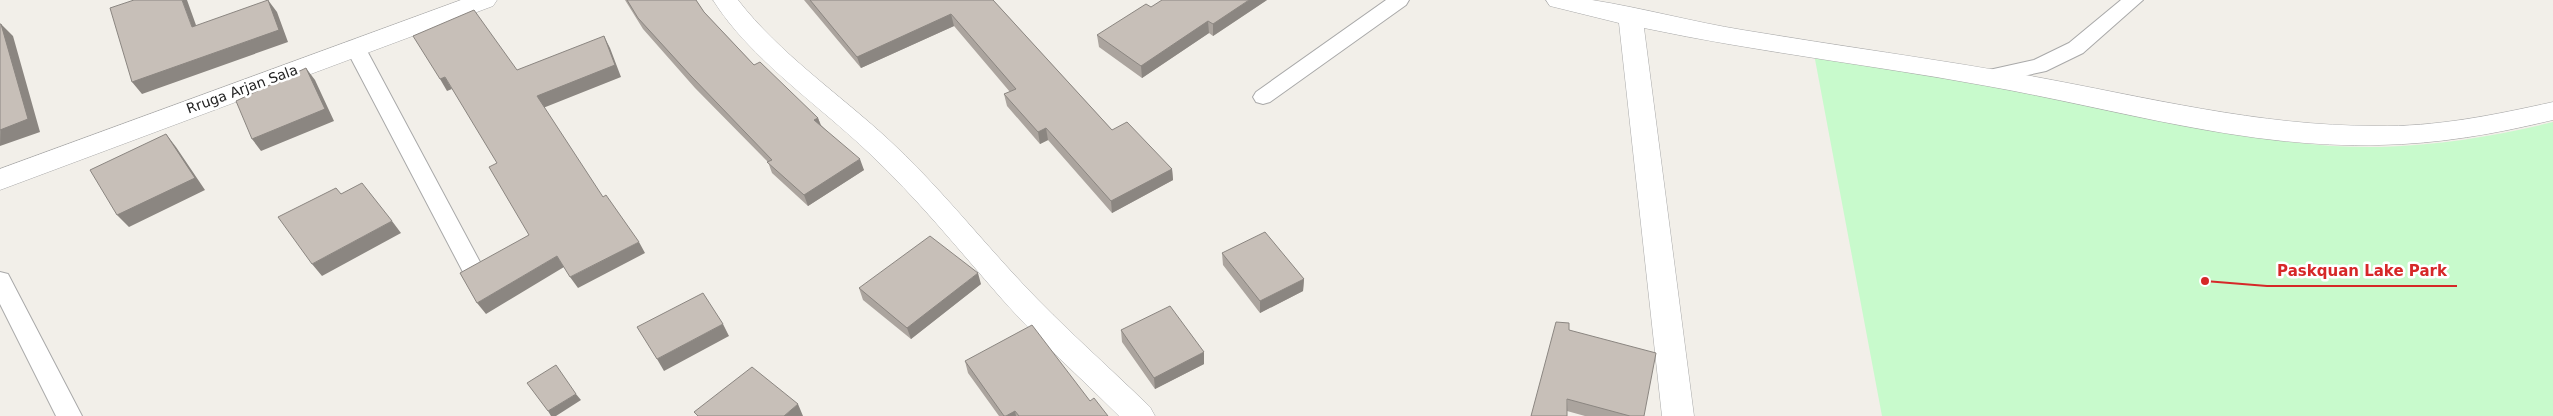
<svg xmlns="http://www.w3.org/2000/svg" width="2553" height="416" font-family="'DejaVu Sans',sans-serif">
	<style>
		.park { fill: #c8facc }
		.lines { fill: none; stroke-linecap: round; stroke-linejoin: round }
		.service-casing { stroke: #a9a9a9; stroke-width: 2 }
		.minor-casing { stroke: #a9a9a9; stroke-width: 1 }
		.tertiary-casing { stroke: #a9a9a9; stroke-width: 1 }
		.service { fill: #fff; fill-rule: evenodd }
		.minor { fill: #fff; fill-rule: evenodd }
		.tertiary { fill: #fff; fill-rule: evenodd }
		.wall { fill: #aba49e }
		.shaded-wall { fill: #8b8681 }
		.building { fill: #c7bfb8; stroke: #8b8681 }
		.labels { text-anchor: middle; stroke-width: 5; stroke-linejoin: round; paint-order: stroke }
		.street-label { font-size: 14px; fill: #222; stroke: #fff }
		.leader { fill: none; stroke: #d62828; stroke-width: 2 }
		.callout-dot { fill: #d62828; stroke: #fff; stroke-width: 2 }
		.callout-label { font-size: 15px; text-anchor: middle; font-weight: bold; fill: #d62828; stroke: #fff; stroke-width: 5; stroke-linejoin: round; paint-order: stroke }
	</style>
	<rect width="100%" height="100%" fill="#f2efe9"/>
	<path class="park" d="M1814,54C1901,69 1988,84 2075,101C2175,121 2278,149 2381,147C2440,145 2496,136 2553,122V416H1882Z"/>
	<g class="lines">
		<g class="service-casing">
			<path id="service" d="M1386,0H1409L1406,5L1270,102L1263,104L1256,102L1253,97L1256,92Z
				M2121,0H2143L2083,53L2046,71L1987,84L1980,82L1977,77L1980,72L2034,60L2069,43Z
				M355,40L362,42L365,47L480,262L484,268L480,274L472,277L464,274L345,47L348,42Z
				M0,272L8,274L82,416H56L0,304Z"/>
		</g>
		<g class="minor-casing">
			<path id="minor" d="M713,0H738C780,54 838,93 888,139C936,183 977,235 1022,283C1062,326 1108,366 1150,407L1155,416H1119C1080,377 1038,340 1001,298C958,249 917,198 869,153C819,105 750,59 713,0Z
				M1546,0C1561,0 1577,0 1592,0C1643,8 1693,22 1743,30C1839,46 1936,59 2031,76C2146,97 2259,126 2376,126C2436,127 2494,115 2553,102V120C2495,134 2439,144 2379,145C2247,149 2116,109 1987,86C1873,65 1757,52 1644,28L1694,416H1662L1619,23L1550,6Z"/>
		</g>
		<g class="tertiary-casing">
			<path id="tertiary" d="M461,0H497L493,6L0,190V169Z"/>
		</g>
		<use href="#service" class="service"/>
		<use href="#minor" class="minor"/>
		<use href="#tertiary" class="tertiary"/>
	</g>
	<path class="wall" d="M625,0H696L704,12L754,65L818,118L821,125L864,170L808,206L772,173L768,162L695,88L643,29Z
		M804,0H993L1112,130L1172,169L1173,180L1112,213L1048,140L1040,144L1007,106L1004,94L1010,92L954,26L861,68Z
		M1267,0L1213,36L1209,33L1142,78L1099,47L1097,35Z
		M1222,253L1304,279L1303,291L1260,313L1223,265Z
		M981,284L911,339L863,300L859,288Z
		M1121,330L1204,364L1155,389L1122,342Z
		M1569,330L1644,416H1585L1567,411Z
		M965,361L1090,401L1108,416H999L968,373Z"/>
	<path class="shaded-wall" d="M182,0H187L201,39L192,27Z
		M268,0L277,12L288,42L142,94L132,82Z
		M1249,0H1267L1213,36V24Z
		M951,14L954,26L861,68L857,57Z
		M1208,21L1209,33L1142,78L1141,66Z
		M1,24L13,36L40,132L0,146Z
		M604,36L610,48L621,77L543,108L537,96Z
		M306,68L315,80L334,121L261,151L252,139Z
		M445,77L452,89L447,91L440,79Z
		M818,118L822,129L814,120Z
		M1046,128L1048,140L1040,144L1038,132Z
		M166,134L176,147L205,190L129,227L117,215Z
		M860,159L864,170L808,206L804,195Z
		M1172,169L1173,180L1112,213L1111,201Z
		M392,221L401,233L322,276L312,264Z
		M639,242L645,253L578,288L570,277Z
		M557,256L564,267L486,314L477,303Z
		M978,273L981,284L911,339L907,328Z
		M1304,279L1303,291L1260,313V301Z
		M723,324L729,336L664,371L657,359Z
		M1204,352V364L1155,389L1154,378Z
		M576,394L581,400L556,416H551L548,411Z
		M798,404L803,416H784Z
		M1015,411L1016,416H1006Z"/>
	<path class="building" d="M134,0H182L192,27L268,0L279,30L132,82L110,8Z
		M627,0H696L704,12L754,65L760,62L818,118L814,120L860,159L804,195L767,162L772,160L691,76L638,18Z
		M810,0H993L1112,130L1127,122L1172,169L1111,201L1046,128L1038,132L1004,94L1016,89L951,14L857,57Z
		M1162,0H1249L1213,24L1208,21L1141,66L1097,35L1146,4L1151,7Z
		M474,10L517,70L604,36L615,65L537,96L603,197L606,195L639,242L570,277L557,256L477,303L460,273L529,235L489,167L497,163L445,77L440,79L413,36Z
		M0,24H1L28,119L0,130Z
		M306,68L325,109L252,139L236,101Z
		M166,134L195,178L117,215L90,170Z
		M362,183L392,221L312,264L278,217L336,188L341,194Z
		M1265,232L1304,279L1260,301L1222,253Z
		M930,236L978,273L907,328L859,288Z
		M703,293L723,324L657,359L637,327Z
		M1170,306L1204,352L1154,378L1121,330Z
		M1556,322L1569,323V330L1656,353L1644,416H1630L1567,399V416H1531Z
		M1032,325L1090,401L1094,398L1108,416H1019L1015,411L1006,416H1004L965,361Z
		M556,365L576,394L548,411L527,383Z
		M752,367L798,404L784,416H698L694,412Z"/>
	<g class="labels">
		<g class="street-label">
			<text transform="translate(242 89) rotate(-20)" y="5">Rruga Arjan Sala</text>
		</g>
	</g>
	<path class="leader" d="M2205 281L2267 286H2457"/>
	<circle class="callout-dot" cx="2205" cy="281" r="5"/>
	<g class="callout-label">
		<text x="2362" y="276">Paskquan Lake Park</text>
	</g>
</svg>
